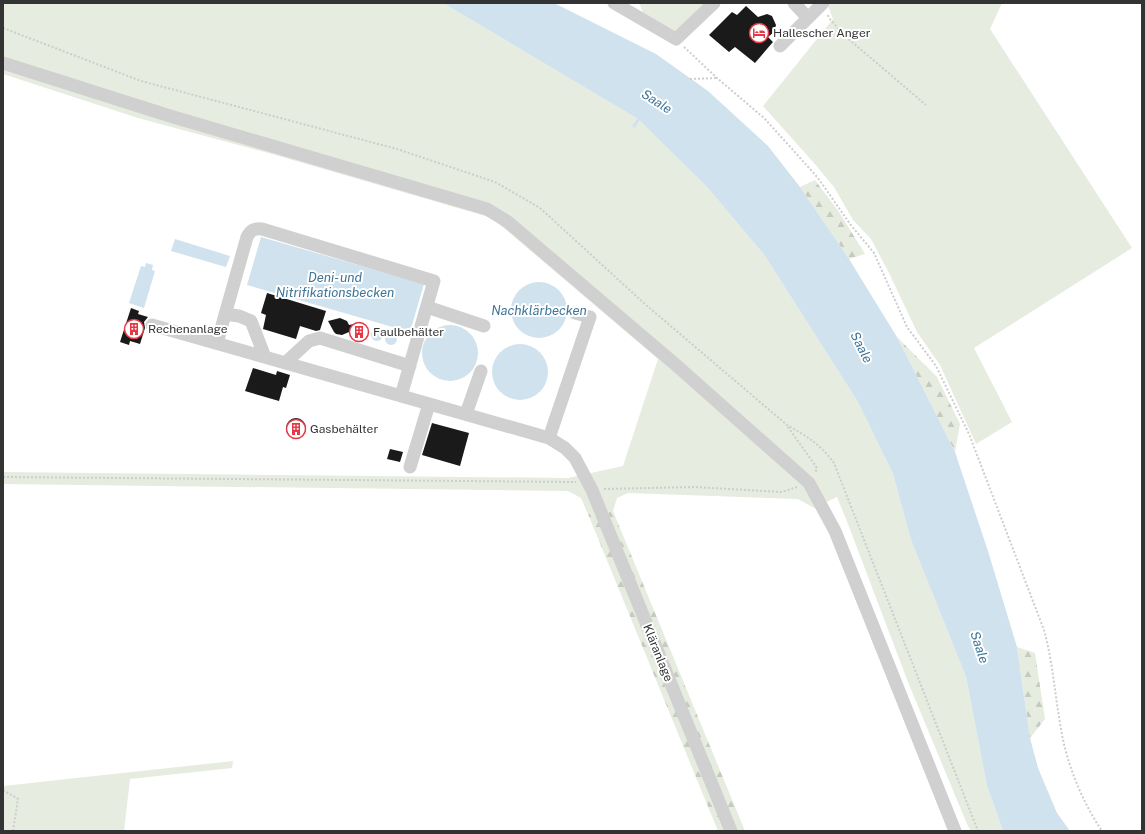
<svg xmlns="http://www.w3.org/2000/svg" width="1145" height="834" font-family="'Public Sans',sans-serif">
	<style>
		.grass { fill: #e6ecdf }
		.forest { fill: url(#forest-firs) }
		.water { fill: #cfe2ee }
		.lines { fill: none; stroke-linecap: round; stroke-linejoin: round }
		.stream { stroke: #cfe2ee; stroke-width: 3 }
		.building { fill: #1a1a1a }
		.path { stroke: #cdcdcd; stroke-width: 2; stroke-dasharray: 2 2; stroke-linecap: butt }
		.minor { stroke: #d0d0d0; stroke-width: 13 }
		.labels { text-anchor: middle; stroke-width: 4; stroke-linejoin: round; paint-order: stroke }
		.poi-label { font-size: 12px; fill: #333; stroke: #fff; text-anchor: start }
		.street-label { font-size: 12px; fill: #333; stroke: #fff }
		.water-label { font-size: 13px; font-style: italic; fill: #3f7597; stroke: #fff }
	</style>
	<defs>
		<pattern id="forest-firs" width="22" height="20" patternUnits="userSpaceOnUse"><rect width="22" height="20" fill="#e6ecdf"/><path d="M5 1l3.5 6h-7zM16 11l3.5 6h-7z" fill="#c6cbc0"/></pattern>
	</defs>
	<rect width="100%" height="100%" fill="#fff"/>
	<path class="grass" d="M3,3H443L638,119L708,188L765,256L858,402L893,474L911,540L966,677L987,786L1003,831H971L967,824L908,682L848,524L837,497L814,508L798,499L628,493L617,498L613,511L588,514L581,498L568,491L3,484V472L568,478L623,466L658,359L492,218L272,154L138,118L3,74Z
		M638,3H707L675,31L643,13L640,5Z
		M827,3H1002L990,29L1132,248L974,348L1012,422L976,444L940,365L917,332L889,273L871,239L853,220L834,187L814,163L763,106L833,19Z
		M233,761L232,768L130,779L124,831H3V786Z"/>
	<path class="forest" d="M815,180L839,212L865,254L849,259L800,187Z
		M897,337L937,377L960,424L955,452Z
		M613,511L745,831H718L588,514Z
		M1017,647L1035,653L1045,719L1030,738Z"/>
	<path class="water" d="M443,3H554L656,54L708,91L768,146L800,187L849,259L897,337L955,452L988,551L1017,647L1030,738L1038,768L1057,813L1070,831H1003L987,786L966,677L911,540L893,474L858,402L765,256L708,188L638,119Z
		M261,237L424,284L410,332L247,285Z
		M175,239L230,256L226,267L171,251Z
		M146,263L153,265L152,270L155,271L144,308L129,303L141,266L145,267Z
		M511 310a28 28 0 1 1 56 0a28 28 0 1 1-56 0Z
		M422 353a28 28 0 1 1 56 0a28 28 0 1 1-56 0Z
		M371 335a6 6 0 1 1 12 0a6 6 0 1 1-12 0Z
		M385 339a6 6 0 1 1 12 0a6 6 0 1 1-12 0Z
		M492 372a28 28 0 1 1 56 0a28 28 0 1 1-56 0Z"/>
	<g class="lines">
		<path class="stream" d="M634,126L640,117"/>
	</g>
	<path class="building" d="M746,6L758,17L767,14L772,16L776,25L774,32L768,37L773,42L755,63L735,47L729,52L709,35L732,12L737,15Z
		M267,293L326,311L320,330L316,331L300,326L296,339L263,329L266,315L261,313Z
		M131,308L139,311L138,314L148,317L144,322L145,328L140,344L130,341L129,345L120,342Z
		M340,318L347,321L349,325L359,323L362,324L367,330L366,336L361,340H358L352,337L349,332L342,335L336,334L334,332L328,321Z
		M253,368L276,375L277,371L290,375L286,388L283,387L279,401L245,391Z
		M286 428a10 10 0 1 1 20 0a10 10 0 1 1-20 0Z
		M432,423L469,433L460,466L422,455Z
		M390,449L403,452L400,462L387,459Z"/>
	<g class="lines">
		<path class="path" d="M828,15L829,18L845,36L926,105
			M3,28L141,81L397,149L495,182L540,208L646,305L787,425C808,437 820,444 834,463L978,831
			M684,47L717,78L764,118L793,150L818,178L850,224L874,253L907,327L936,366L969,434L1044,630C1053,663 1055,696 1061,729C1067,765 1082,801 1102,831
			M690,79L717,78
			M788,427L817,468L815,473
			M3,477L576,482
			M604,489L694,487L782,492L797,487
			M3,790L18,799L13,831"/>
		<path class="minor" d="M614,3L676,39L714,3
			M794,3L808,18L823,3
			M780,46L808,18
			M3,63L170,116L487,209L508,222L676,365L809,483L835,531L955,831
			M427,307L484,326
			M225,314L239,316L251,321L265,357
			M152,325L549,438L565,448L575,458L592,490L731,831
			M217,343L247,237C251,230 254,228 262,229L434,281L401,396
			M285,363L309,341L320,338L410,366
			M466,414L481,371
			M549,438L590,317L575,313
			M410,467L429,404"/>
	</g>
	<defs>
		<g id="hotel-ring" transform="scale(1)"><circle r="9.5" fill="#fff" stroke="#e63946" stroke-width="1.5"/><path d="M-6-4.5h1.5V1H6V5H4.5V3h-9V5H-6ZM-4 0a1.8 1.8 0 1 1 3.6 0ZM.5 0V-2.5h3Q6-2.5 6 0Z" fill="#e63946"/></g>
		<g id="building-ring" transform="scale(1)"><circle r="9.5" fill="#fff" stroke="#e63946" stroke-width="1.5"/><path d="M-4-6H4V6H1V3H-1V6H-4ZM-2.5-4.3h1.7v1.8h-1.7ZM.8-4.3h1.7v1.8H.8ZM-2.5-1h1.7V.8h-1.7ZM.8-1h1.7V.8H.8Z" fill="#e63946"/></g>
	</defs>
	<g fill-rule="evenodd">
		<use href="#hotel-ring" x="759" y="33"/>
		<use href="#building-ring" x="134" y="329"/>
		<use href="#building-ring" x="359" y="332"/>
		<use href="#building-ring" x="296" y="429"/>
	</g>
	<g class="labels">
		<g class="poi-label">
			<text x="773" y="37">Hallescher Anger</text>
			<text x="148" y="333">Rechenanlage</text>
			<text x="373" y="336">Faulbehälter</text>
			<text x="310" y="433">Gasbehälter</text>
		</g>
		<g class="street-label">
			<text transform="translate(658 653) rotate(68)" y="4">Kläranlage</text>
		</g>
		<g class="water-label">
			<text transform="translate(657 101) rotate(33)" y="5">Saale</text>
			<text x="335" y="282">Deni- und<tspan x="335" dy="15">Nitrifikationsbecken</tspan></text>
			<text x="539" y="315">Nachklärbecken</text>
			<text transform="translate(862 347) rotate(63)" y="5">Saale</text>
			<text transform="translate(980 647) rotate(72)" y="5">Saale</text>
		</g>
	</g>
	<rect width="1145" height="834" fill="none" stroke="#333333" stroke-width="8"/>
</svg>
